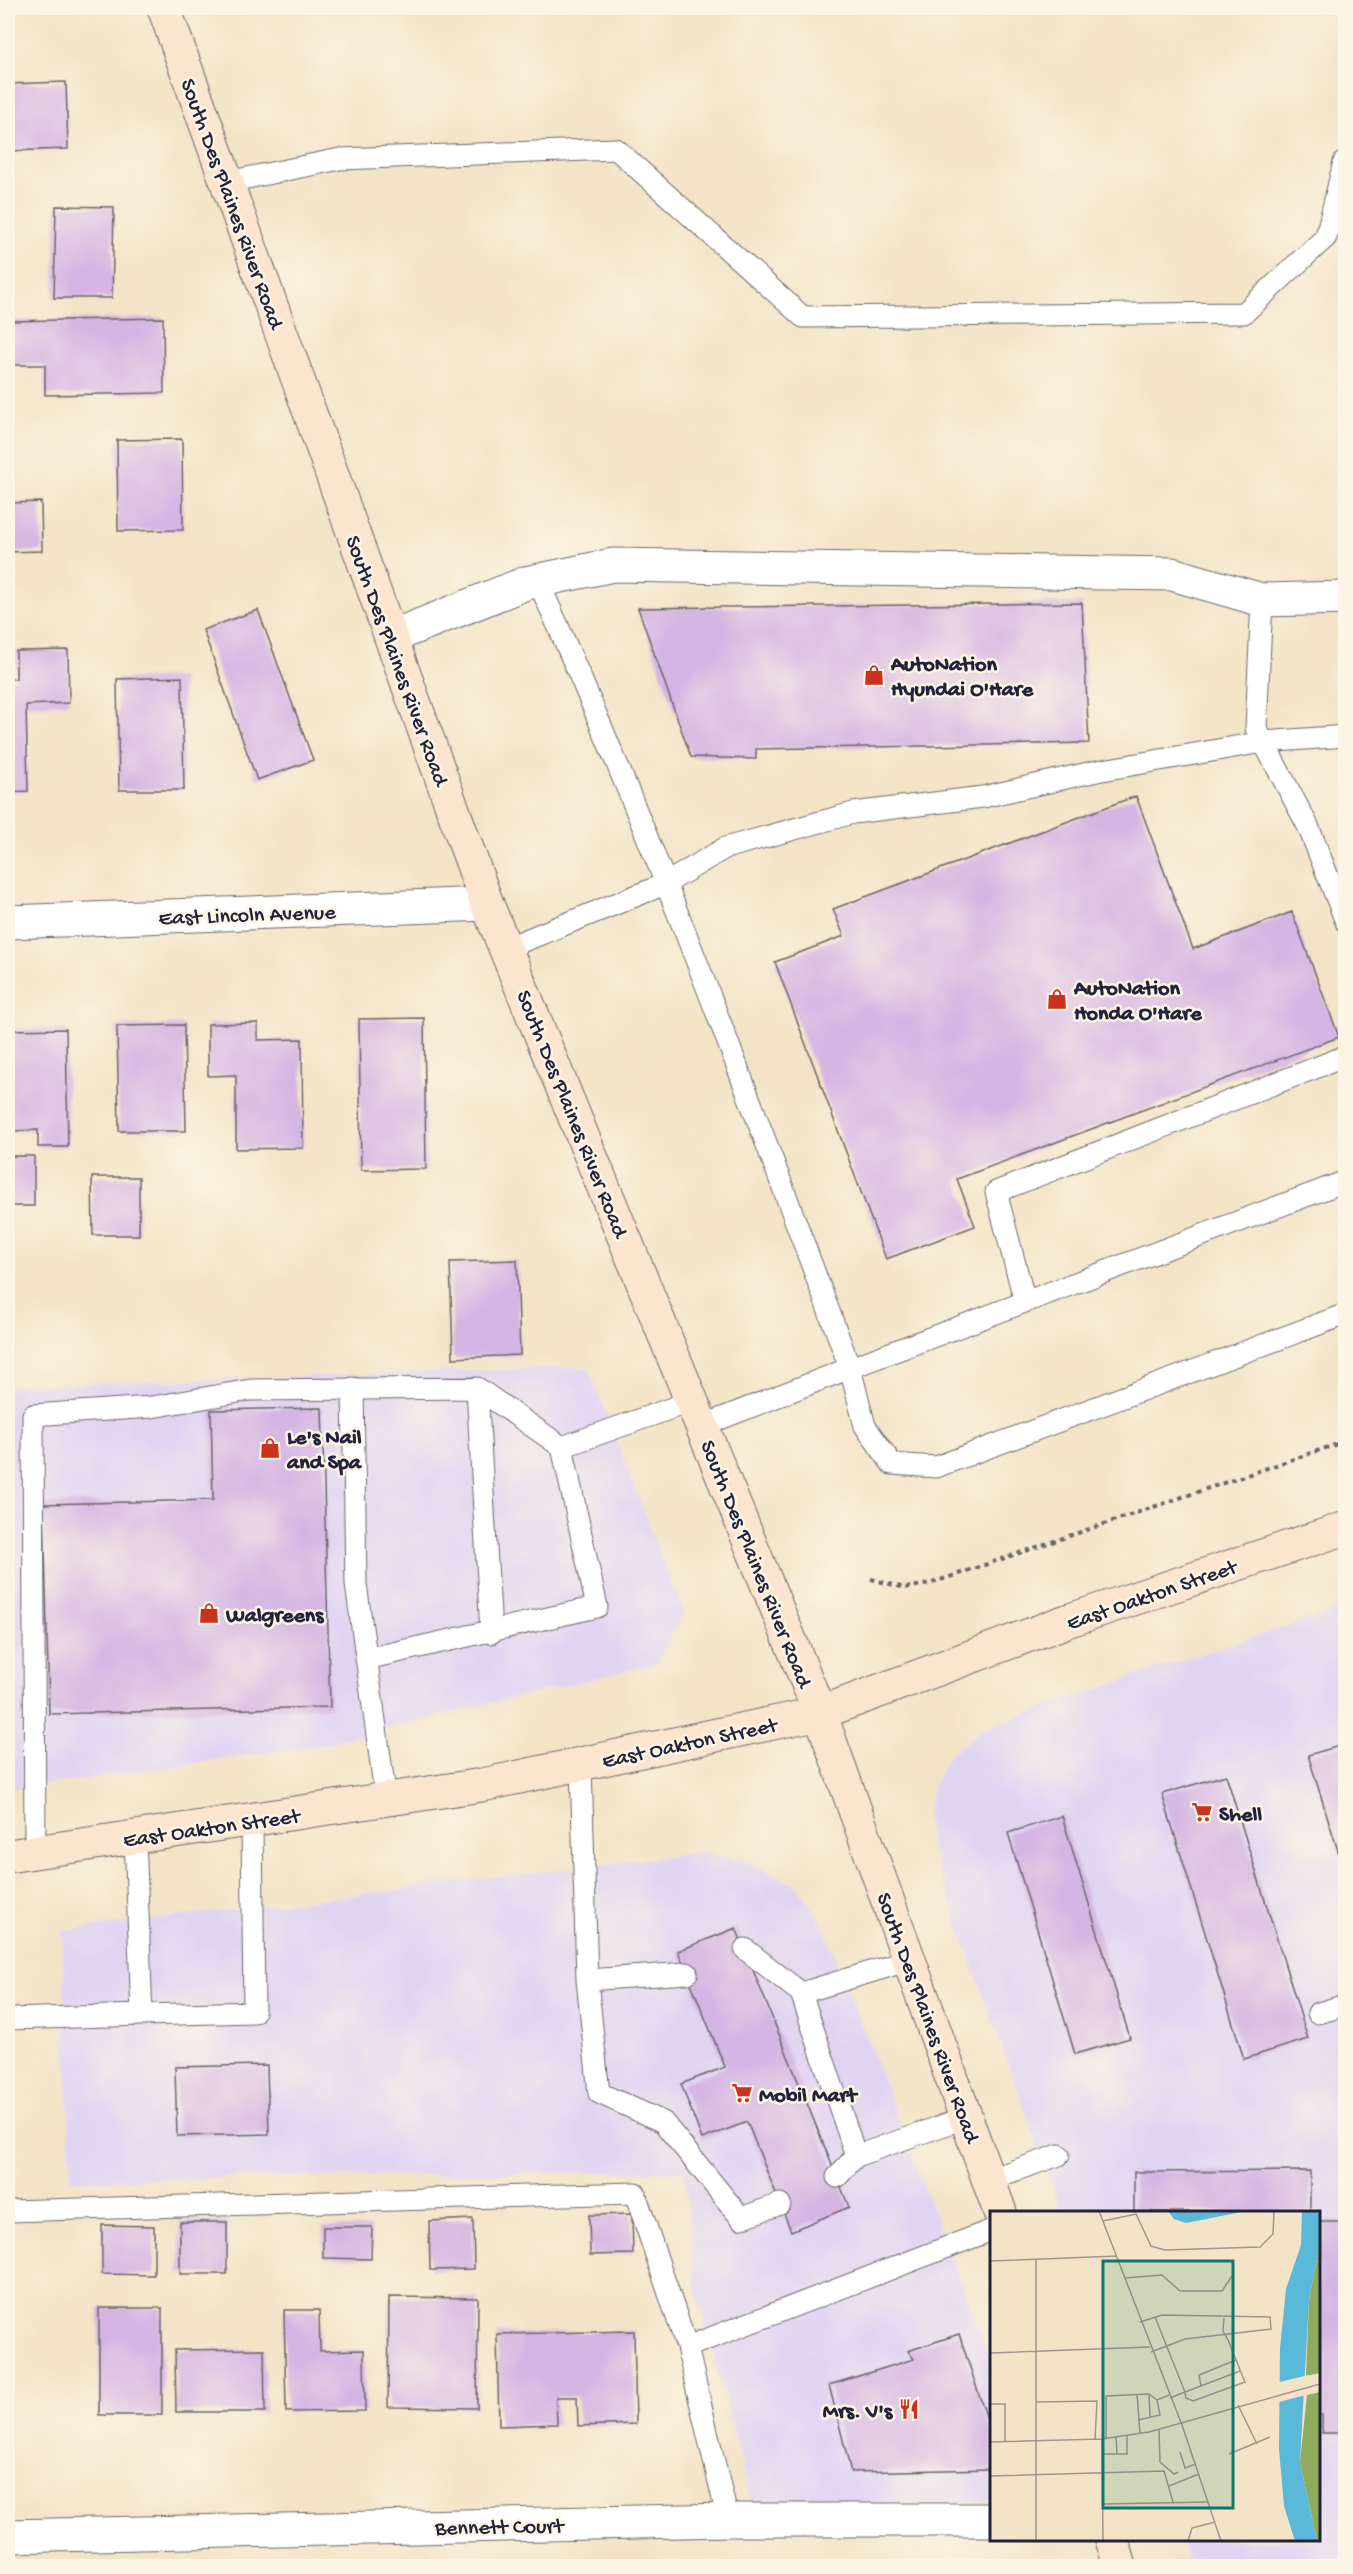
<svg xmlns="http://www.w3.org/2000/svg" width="1353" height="2574" font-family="'Gochi Hand',sans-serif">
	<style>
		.built { fill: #e1d4f3 }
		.building { fill: #d4b5e3 }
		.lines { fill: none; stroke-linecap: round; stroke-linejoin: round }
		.lane-casing { stroke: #6b666c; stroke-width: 23 }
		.street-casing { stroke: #6b666c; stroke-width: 35 }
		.secondary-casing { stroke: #6b666c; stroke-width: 35 }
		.path { stroke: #6b666c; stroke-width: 4; stroke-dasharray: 4.5 4.5; stroke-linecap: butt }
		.lane { stroke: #fff; stroke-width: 21 }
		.street { stroke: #fff; stroke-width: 33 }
		.secondary { stroke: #fce5cf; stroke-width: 33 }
		.labels { text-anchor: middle; stroke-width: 5; stroke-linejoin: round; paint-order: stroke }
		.street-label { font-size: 22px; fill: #22223b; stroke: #fcf5e5 }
		.poi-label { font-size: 22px; font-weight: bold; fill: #22223b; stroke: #fcf5e5; text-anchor: start }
		.inset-road { fill: none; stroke: #9f968f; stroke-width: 1.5 }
		.view { fill: #0f766e; fill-opacity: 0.15; stroke: #0f766e; stroke-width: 3 }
		.inset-edge { fill: none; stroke: #22223b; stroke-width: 3 }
	</style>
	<rect width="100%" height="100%" fill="#fcf5e5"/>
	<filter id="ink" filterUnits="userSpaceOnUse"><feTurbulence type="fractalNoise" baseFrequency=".0167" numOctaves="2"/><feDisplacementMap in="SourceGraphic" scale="12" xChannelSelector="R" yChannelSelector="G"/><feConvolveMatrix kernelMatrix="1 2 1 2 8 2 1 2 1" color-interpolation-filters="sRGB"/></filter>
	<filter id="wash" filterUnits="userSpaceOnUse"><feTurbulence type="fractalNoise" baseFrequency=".008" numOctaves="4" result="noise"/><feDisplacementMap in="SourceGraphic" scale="24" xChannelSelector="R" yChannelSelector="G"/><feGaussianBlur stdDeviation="1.35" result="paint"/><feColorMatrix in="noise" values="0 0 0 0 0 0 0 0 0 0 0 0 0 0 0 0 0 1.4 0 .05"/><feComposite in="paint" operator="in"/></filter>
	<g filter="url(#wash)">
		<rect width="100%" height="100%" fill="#f3e4c7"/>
		<path class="built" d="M588,1367L683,1613L658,1663L319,1745L8,1790V1386Z
			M1345,1608V2566H1189L1179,2540H1318V2212H1061L932,1850L927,1818L932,1786L949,1755L983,1729L1194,1656Z
			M703,1852L749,1862L797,1886L823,1925L991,2360V2503H752L695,2284L685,2171L71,2180L62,1931Z"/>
		<g id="blocks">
			<path class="building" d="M66,82L68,149L8,151V84Z
				M56,206L114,207L112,298H54Z
				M163,318L164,393L45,395V365H8V321Z
				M182,439L183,530L118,531L117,440Z
				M41,502L42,551L8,552V503Z
				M1082,603L1089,743L756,749V759L691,757L638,608Z
				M258,610L313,760L257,780L203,630Z
				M68,650L69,703L26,705L28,791L8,792V679H16V651Z
				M182,677L184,790H119L117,679Z
				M1136,796L1193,949L1292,912L1339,1037L957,1179L975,1226L886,1259L775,962L844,936L833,909Z
				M424,1018L426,1169L361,1170L359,1019Z
				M258,1023V1040L302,1039L303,1148L236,1149V1075L208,1076V1024Z
				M184,1025L186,1131H119L117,1026Z
				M66,1029L68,1147H38V1130L8,1131V1030Z
				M8,1156H34V1206H8Z
				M92,1177H139V1235H93Z
				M517,1260L520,1355L453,1358L450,1262Z
				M322,1408L330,1707L49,1714L44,1504L213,1500L211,1410Z
				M1346,1744V1873H1345L1308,1755Z
				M1226,1775L1308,2039L1244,2059L1162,1794Z
				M1062,1816L1130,2038L1075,2054L1008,1833Z
				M736,1928L849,2207L791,2231L747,2122L702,2139L681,2084L725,2067L678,1951Z
				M267,2065L269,2134L177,2136L175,2067Z
				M1310,2171V2212H1134V2172Z
				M632,2214L633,2254L590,2255L589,2215Z
				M473,2219L474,2269L430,2270L429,2221Z
				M180,2222H227V2274H180Z
				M1318,2222H1346V2433H1322V2415H1318Z
				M102,2225L154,2226V2275L102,2274Z
				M323,2227H372L371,2259L323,2258Z
				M389,2297L478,2298L477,2408L388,2407Z
				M99,2308H162V2415H99Z
				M284,2310H319L320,2351L364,2350L365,2411L286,2412Z
				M634,2331L636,2424L578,2426L577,2397H556L557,2424L499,2426L497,2334Z
				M959,2334L992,2434V2469L851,2472L829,2385L914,2359L908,2351Z
				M264,2349L265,2412H176L175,2350Z"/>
		</g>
	</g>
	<g filter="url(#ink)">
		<use href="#blocks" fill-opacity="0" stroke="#6b666c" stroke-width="1.5"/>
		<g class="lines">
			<g class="lane-casing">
				<path id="lane" d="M227,182L340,159L616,149L803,317L1244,313L1326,237L1344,162
					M538,581C654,839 752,1103 850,1368L702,1426
					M1262,600L1256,728L1308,826L1346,922
					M506,948L665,884L725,848L853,813L983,797L1097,771L1263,742L1346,736
					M1346,1181L850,1368L865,1426L892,1464L936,1467L1346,1314
					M1025,1302L996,1192L1346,1056
					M353,1388L356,1584L386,1800
					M477,1388L491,1633
					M366,1659L597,1607L562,1447
					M581,1764L587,1980L599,2093L663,2122L741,2218L780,2204
					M35,1853L33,1415L152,1407L250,1390L477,1388L562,1447L692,1401
					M745,1949L801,1993L910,1960
					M587,1980L687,1973
					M801,1993L856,2156L967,2117
					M1318,2013L1346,2005
					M142,2015L254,2012L252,1820
					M8,2019L142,2015L135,1837
					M837,2177L856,2156
					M988,2180L1059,2155
					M8,2211L635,2193L687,2347L728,2520
					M687,2347L992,2230"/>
			</g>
			<g class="street-casing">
				<path id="street" d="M391,637L526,583L613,565L1172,574L1262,600L1346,598
					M8,922L487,904
					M8,2536L728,2520H992"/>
			</g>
			<g class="secondary-casing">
				<path id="secondary" d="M164,8L487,904L820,1713L1000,2212
					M8,1856L482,1785L820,1713L1067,1621L1346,1528
					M1112,2540L1120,2566"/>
			</g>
			<path class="path" d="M871,1579L905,1588L929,1584L1346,1441"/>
			<use href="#lane" class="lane"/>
			<use href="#street" class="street"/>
			<use href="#secondary" class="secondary"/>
		</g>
	</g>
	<defs>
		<g id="shop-bare" transform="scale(1.62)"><path d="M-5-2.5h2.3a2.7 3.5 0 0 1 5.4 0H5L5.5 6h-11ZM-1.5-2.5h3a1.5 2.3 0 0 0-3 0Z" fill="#c8321e" stroke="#fcf5e5" stroke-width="2.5" paint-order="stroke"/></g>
		<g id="supermarket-bare" transform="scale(1.62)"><path d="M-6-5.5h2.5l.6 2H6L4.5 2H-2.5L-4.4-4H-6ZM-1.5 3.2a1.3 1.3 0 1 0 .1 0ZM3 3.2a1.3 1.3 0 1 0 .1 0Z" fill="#c8321e" stroke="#fcf5e5" stroke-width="2.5" paint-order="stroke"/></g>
		<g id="restaurant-bare" transform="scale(1.62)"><path d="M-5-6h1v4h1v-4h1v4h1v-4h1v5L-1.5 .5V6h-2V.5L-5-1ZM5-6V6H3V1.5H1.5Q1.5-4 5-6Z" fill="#c8321e" stroke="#fcf5e5" stroke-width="2.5" paint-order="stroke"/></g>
	</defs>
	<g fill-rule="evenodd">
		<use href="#shop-bare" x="874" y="675"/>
		<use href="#shop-bare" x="1057" y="999"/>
		<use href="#shop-bare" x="270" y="1448"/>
		<use href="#shop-bare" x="209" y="1613"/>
		<use href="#supermarket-bare" x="1202" y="1812"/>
		<use href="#supermarket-bare" x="742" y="2093"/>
		<use href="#restaurant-bare" x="909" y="2409"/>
	</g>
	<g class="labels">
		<g class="street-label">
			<text transform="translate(234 203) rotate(70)" y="8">South Des Plaines River Road</text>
			<text transform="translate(399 660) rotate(70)" y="8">South Des Plaines River Road</text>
			<text transform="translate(247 913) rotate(-2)" y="8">East Lincoln Avenue</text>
			<text transform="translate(574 1113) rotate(68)" y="8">South Des Plaines River Road</text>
			<text transform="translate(758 1563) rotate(68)" y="8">South Des Plaines River Road</text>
			<text transform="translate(1151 1593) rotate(-19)" y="8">East Oakton Street</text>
			<text transform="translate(689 1741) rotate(-12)" y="8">East Oakton Street</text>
			<text transform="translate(211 1826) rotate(-8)" y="8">East Oakton Street</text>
			<text transform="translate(930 2017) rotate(70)" y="8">South Des Plaines River Road</text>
			<text transform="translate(499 2525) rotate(-1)" y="8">Bennett Court</text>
		</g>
		<g class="poi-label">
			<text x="891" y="670">AutoNation<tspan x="891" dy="25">Hyundai O'Hare</tspan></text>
			<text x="1074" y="994">AutoNation<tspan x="1074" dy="25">Honda O'Hare</tspan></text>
			<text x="287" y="1443">Le's Nail<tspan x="287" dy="25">and Spa</tspan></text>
			<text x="226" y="1621">Walgreens</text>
			<text x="1219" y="1820">Shell</text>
			<text x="759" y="2101">Mobil Mart</text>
			<text x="892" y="2417" text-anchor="end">Mrs. V's</text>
		</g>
	</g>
	<g transform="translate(990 2211)">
		<rect width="330" height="330" fill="#f3e4c7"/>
		<path d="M330,32V162L316,165L319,89ZM330,181V330H327L310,251L317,184Z" fill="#8fab5e"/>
		<path d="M178,0H257L196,12L184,8ZM312,0H330V32L319,89L310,251L327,330H305L294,295L289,238L290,137L296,78L311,34Z" fill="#5ab9d8"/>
		<path d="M319,164L320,183L285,192V172Z" fill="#f3e4c7"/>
		<path class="inset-road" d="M109,0L192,214L231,330M113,10L146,3L161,35L175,39L270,36L283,23L284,0M46,49V330M0,50L127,45M135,67L172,64L190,80H232L242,65M165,106L195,181L180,187M234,107L233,120L238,129L255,171L203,190L196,187L195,181L250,160M150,111L172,104L280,106L281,118L195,128L161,141M0,142L160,136M211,175L209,164L246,149M147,183L150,222M159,183L160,206M46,191L107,190L105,228M0,193H15V231M248,194L267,233M148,209L170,204L167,189M169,219L170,251L184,263L188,261M116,227V185L159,183L167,189L179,184M112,228L113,330M0,231L112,228L159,221L330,173M190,241L195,257L206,253M113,243H127L126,226M127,243H137V224M239,243L280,226M0,265L174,260L183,291M179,275L209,263M113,293L219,291M198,330L202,317L225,311"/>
		<path class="view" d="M113,50H243V297H113Z"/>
		<rect width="330" height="330" class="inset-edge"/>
	</g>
	<rect width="1353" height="2574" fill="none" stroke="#fcf5e5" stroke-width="30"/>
</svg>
